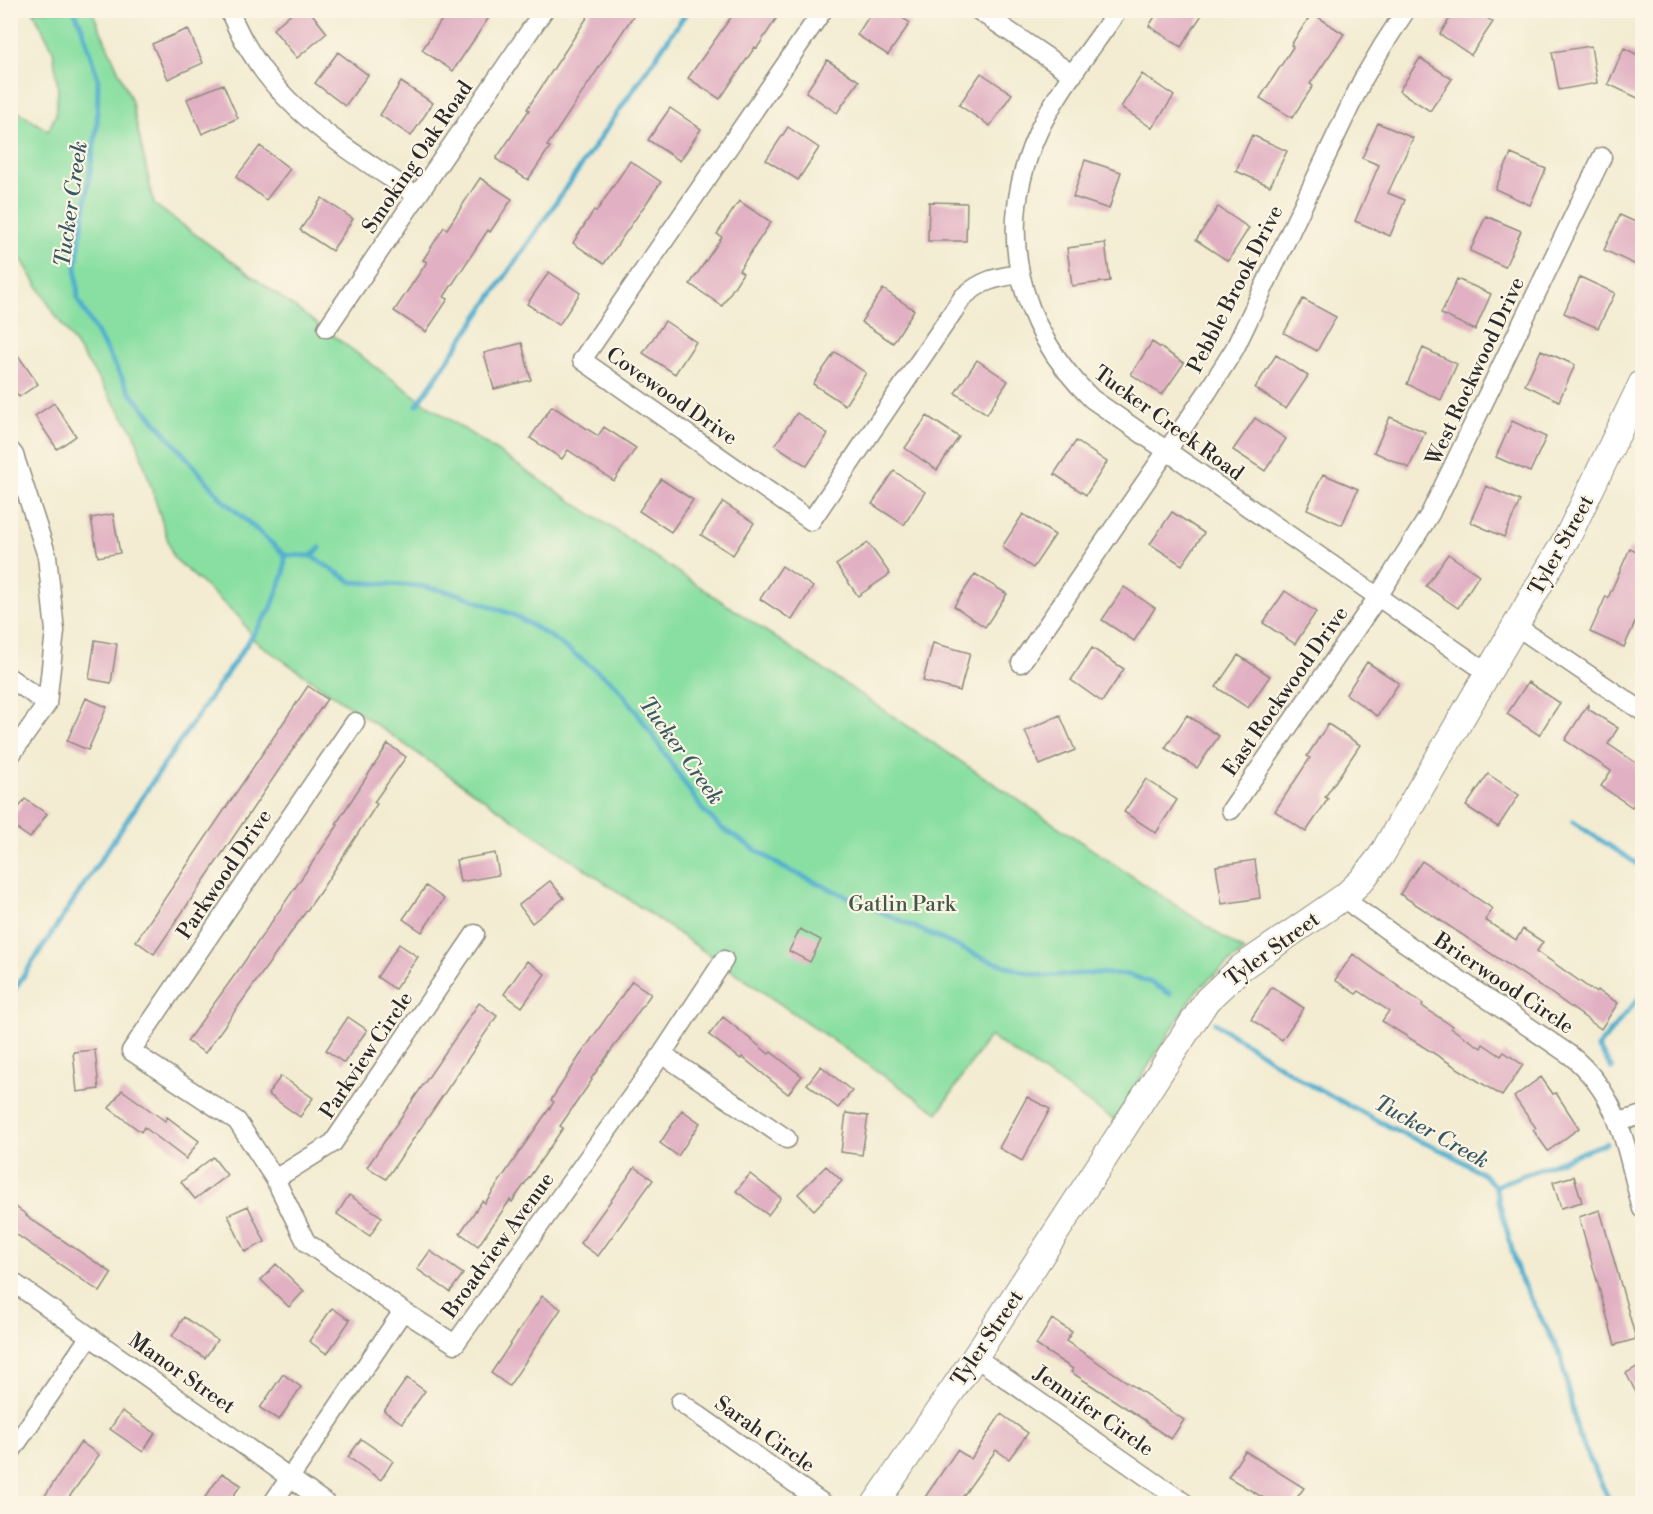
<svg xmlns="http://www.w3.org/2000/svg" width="1653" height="1514" font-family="'Libre Bodoni',serif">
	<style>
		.green { fill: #89dfa2; stroke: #5a8566; stroke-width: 1.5 }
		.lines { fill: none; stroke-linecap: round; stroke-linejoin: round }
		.stream { stroke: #50aece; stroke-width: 5 }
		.building { fill: #e1b0c3 }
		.street-casing { stroke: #8f8c7e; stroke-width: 21 }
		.secondary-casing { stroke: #8f8c7e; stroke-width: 28 }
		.street { stroke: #fff; stroke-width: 18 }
		.secondary { stroke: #fff; stroke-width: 26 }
		.labels { text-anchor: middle; stroke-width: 4.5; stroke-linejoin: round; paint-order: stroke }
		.street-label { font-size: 21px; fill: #2b2b2b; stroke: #fcf5e5 }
		.park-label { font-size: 21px; fill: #425849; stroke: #fcf5e5 }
		.water-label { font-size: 22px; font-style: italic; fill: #385964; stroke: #fcf5e5 }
	</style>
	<rect width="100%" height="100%" fill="#fcf5e5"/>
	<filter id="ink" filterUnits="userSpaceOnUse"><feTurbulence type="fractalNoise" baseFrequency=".0167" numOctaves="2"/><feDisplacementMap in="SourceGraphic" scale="12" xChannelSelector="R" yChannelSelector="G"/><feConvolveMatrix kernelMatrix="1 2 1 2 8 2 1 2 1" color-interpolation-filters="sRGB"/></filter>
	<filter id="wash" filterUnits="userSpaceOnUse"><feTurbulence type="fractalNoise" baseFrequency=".008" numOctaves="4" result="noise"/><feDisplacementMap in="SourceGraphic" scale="24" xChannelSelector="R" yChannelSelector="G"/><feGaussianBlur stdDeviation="1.35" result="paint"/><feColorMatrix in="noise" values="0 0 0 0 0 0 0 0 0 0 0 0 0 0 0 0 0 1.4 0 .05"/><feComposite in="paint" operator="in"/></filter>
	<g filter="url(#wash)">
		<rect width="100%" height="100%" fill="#f3ecd2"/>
		<path class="green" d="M33,11H92L131,99L154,204L422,401L1244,951L1214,975L1196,991L1114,1120L989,1036L938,1113L255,641L239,617L173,557L134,432L54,313L11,242V123L16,110L48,131L56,114L58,89L53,50Z"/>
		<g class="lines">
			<path class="stream" d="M74,10L81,25L98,79L97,126L76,266L78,300L130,392L222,499L285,555L311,556L352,582L420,586L459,594L516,616L551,637L615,684L634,708L702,809L720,827L784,868L983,958L1024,972L1046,976L1097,973L1130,975L1152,983L1170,994
				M417,405L688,10
				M311,556L320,548
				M1573,822L1642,867
				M10,996L167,760L271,609L284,573L285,555
				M1215,1023L1305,1082L1401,1133L1450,1154L1484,1175L1495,1186L1519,1276L1560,1354L1578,1434L1611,1504
				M1612,1069L1598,1047L1642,994
				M1495,1186L1606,1143"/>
		</g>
		<g id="blocks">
			<path class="building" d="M295,10H309L327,33L297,58L273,29Z
				M448,10H494L453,71L422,50Z
				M592,10H637L547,146L550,147L528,180L496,159L529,110L527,109Z
				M736,10H771L778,16L757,48L755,47L720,99L688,78Z
				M873,10H891L910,23L888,55L857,35Z
				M1159,10H1205L1181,47L1149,26Z
				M1455,10H1475L1493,22L1471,55L1440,34Z
				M1312,13L1344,34L1310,84L1313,86L1292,118L1260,98L1293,47L1291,45Z
				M188,29L203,63L168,79L152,44Z
				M1591,46L1597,83L1559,90L1552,52Z
				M1624,48L1642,57V100L1608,84Z
				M338,52L368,75L345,106L315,83Z
				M1420,58L1452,79L1430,111L1399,91Z
				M827,60L859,81L837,113L806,92Z
				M981,73L1012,94L990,126L959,105Z
				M1142,74L1174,96L1152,128L1121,107Z
				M401,82L433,103L411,136L380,115Z
				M223,84L238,118L202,134L187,99Z
				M670,108L701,129L680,161L648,140Z
				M1378,123L1413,138L1388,193L1405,200L1390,236L1355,221L1379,165L1362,158Z
				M788,127L819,148L798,180L766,160Z
				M1252,135L1287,151L1270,186L1236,171Z
				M260,146L290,169L266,200L236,177Z
				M1511,154L1546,169L1530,205L1495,189Z
				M1085,160L1121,172L1109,209L1073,197Z
				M630,161L661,182L604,264L573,243L594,210L596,212Z
				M480,178L512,199L490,232L488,230L444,297L448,299L426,332L394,311L427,262L423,260L444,227L447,229Z
				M322,198L353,219L332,251L300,230Z
				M739,201L771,222L739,270L743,273L722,306L690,284L722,237L717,234Z
				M929,202L967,203L966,241H928Z
				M1218,207L1249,228L1228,261L1196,240Z
				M1620,215L1642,225V256L1638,266L1604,250Z
				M1486,216L1521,231L1505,267L1470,251Z
				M1105,243L1110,281L1072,286L1067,248Z
				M549,272L580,293L559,325L527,304Z
				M1580,277L1615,293L1598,328L1564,313Z
				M1457,279L1491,294L1475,330L1441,314Z
				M883,289L914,310L893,343L861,322Z
				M1303,299L1336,317L1317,351L1284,333Z
				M665,321L696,342L675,374L643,353Z
				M1152,342L1184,363L1162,395L1131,374Z
				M522,343L531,380L494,389L484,353Z
				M10,344L38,384L19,397L10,384Z
				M1423,348L1457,364L1441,400L1407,384Z
				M1541,350L1575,365L1559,401L1525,385Z
				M835,352L866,373L845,405L813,384Z
				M1276,355L1308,376L1286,409L1255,388Z
				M977,360L1008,381L987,414L955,393Z
				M54,403L76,436L57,449L35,416Z
				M552,406L598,436L604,427L636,448L614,481L568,450L562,459L530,438Z
				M797,413L828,434L807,466L775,445Z
				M927,416L959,437L937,470L905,448Z
				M1390,417L1425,432L1409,468L1374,452Z
				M1255,418L1286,439L1265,471L1233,450Z
				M1512,421L1546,437L1530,472L1496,457Z
				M1076,441L1107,462L1086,495L1054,474Z
				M894,471L925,492L904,525L872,504Z
				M1323,474L1358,489L1342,525L1307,509Z
				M661,479L693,500L671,532L639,511Z
				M1486,486L1520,501L1504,537L1470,522Z
				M723,502L754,523L733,555L701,535Z
				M1172,512L1204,533L1182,565L1150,544Z
				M113,514L120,553L98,557L91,518Z
				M1023,514L1055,535L1033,568L1002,547Z
				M868,543L890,574L858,596L836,565Z
				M1630,548L1642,554V607L1624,647L1590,632L1606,596L1608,598Z
				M1448,554L1479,575L1458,608L1426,586Z
				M782,566L813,587L792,620L760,599Z
				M975,574L1007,594L985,627L954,606Z
				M1124,587L1155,608L1134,641L1102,620Z
				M1285,591L1316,612L1295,644L1263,623Z
				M95,640L117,644L111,683L89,679Z
				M933,643L970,653L960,691L923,681Z
				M1092,648L1124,669L1102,702L1071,680Z
				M1238,655L1270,676L1248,708L1216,687Z
				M1367,662L1399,683L1377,716L1346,694Z
				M1528,682L1560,703L1539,735L1507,714Z
				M308,686L327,699L154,954L136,941Z
				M86,698L107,707L88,750L67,741Z
				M1588,704V709L1618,728L1608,744L1642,767V792L1632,807L1601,786L1611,771L1565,740Z
				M1060,715L1075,750L1040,765L1025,731Z
				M1187,715L1219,736L1197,768L1165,748Z
				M1328,724L1360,745L1325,797L1328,799L1306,832L1275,811L1310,758L1307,756Z
				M388,744L406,757L374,802L377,804L320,892L205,1053L187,1041L242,965L338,825L336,824Z
				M1488,774L1519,795L1498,827L1466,806Z
				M1146,779L1177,800L1156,833L1124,812Z
				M25,799L47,814L30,838L10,824V820Z
				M495,853L499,875L460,882L456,860Z
				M1255,860L1260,898L1222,904L1216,866Z
				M1422,861L1493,909L1485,920L1516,940L1523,929L1543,942L1537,951L1595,992L1597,990L1618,1003L1601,1029L1551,993L1400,894Z
				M550,881L564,898L532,923L519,905Z
				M426,886L444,899L422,932L403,919Z
				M800,929L821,940L810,962L789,951Z
				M399,944L418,957L395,989L377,977Z
				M1353,954L1423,1004L1422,1006L1452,1026L1451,1028L1481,1048L1483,1044L1501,1056L1504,1052L1523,1065L1502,1096L1382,1021L1389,1011L1359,991L1356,994L1335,980Z
				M527,961L545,974L522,1007L504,994Z
				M632,981L651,994L591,1079L592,1080L560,1126L563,1128L535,1169L512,1202L510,1200L478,1246L460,1233L482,1201L485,1203L522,1148L554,1102L551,1100L579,1057Z
				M1272,987L1304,1008L1282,1040L1251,1019Z
				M479,1003L497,1016L386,1179L367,1167Z
				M348,1017L367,1030L344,1063L326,1050Z
				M723,1017L769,1054L771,1052L802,1076L788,1094L742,1057L741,1059L709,1035Z
				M95,1050L99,1089L77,1092L73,1052Z
				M821,1066L852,1091L838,1108L807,1084Z
				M281,1076L313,1098L300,1117L268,1094Z
				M1541,1077L1553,1094L1556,1093L1579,1128L1548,1151L1533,1130L1536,1128L1514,1097Z
				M122,1090L165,1121L167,1117L199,1141L186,1159L144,1127L141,1132L109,1108Z
				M1027,1097L1050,1109L1022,1161L999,1148Z
				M682,1110L700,1123L678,1156L660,1143Z
				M846,1113L868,1116L862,1155L841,1152Z
				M213,1157L227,1175L195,1199L181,1182Z
				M826,1166L842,1181L814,1210L798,1194Z
				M635,1167L653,1180L598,1256L580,1243Z
				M750,1174L781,1198L768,1215L736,1191Z
				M1574,1176L1582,1202L1561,1208L1553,1182Z
				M349,1195L382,1217L370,1236L337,1214Z
				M10,1203L27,1215L26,1216L112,1273L100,1292L10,1230Z
				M248,1206L265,1242L245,1252L228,1215Z
				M1600,1210L1636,1339L1615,1345L1579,1217Z
				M430,1251L463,1274L450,1292L417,1269Z
				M276,1264L304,1291L289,1307L261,1280Z
				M542,1296L561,1309L509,1386L491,1373Z
				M332,1308L350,1320L327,1354L309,1341Z
				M184,1317L217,1340L205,1358L172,1336Z
				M1052,1319L1072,1332L1066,1341L1184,1420L1171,1439L1146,1422V1421L1071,1372L1073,1369L1036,1345Z
				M1642,1364V1404L1626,1373Z
				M283,1374L301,1387L279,1420L260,1408Z
				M407,1378L425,1391L402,1423L384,1411Z
				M122,1411L155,1433L143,1452L110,1429Z
				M1001,1414L1028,1433L1009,1459L996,1450L958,1503H921L957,1450L971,1459Z
				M361,1439L393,1461L381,1480L348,1457Z
				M81,1442L99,1455L65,1503H40Z
				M1245,1451L1304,1488L1293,1503H1272L1228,1477Z
				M222,1473L241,1485L228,1503H201Z"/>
		</g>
	</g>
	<g filter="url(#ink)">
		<use href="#blocks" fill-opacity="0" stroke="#8f8c7e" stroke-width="1.5"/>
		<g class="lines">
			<g class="street-casing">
				<path id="street" d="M229,10C267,104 338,142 417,196
					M823,10L582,360L811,521L963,297C982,280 995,278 1019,274
					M978,10L1073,75
					M1118,10C1092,48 1057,91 1038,132C994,229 1017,326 1092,399L1488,673
					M327,328L544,10
					M10,450L14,455L47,556L55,631L47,704L10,756
					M1516,626L1642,711
					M1021,663L1208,391L1235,348L1362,81L1382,47L1406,10
					M10,678L47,704
					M355,722L131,1051L237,1121L275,1179L306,1242L403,1311L455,1344L662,1054L724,960
					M1231,810L1377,598L1430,514L1602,157
					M1345,896L1355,907L1401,940L1570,1055C1621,1096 1626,1150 1642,1209
					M662,1054L787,1139
					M1619,1122L1642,1115
					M275,1179L333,1143L475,934
					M10,1280L327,1504
					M975,1357L1186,1504
					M680,1402L824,1504
					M10,1453L90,1336
					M272,1504L403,1311"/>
			</g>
			<g class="secondary-casing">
				<path id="secondary" d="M875,1504L975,1357L1207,1000L1242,967L1345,896L1361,881L1381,856L1569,534L1642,383"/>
			</g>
			<use href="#street" class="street"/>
			<use href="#secondary" class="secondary"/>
		</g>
	</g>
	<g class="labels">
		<g class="street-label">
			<text transform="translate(417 157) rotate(-56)" y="7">Smoking Oak Road</text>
			<text transform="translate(1235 289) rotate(-63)" y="7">Pebble Brook Drive</text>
			<text transform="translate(1475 371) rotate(-65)" y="7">West Rockwood Drive</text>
			<text transform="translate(672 396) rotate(35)" y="7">Covewood Drive</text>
			<text transform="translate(1169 423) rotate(36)" y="7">Tucker Creek Road</text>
			<text transform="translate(1561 545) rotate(-61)" y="7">Tyler Street</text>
			<text transform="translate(1285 691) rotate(-55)" y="7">East Rockwood Drive</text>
			<text transform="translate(224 874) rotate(-56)" y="7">Parkwood Drive</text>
			<text transform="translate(1272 949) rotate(-36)" y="7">Tyler Street</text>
			<text transform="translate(1504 983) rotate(34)" y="7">Brierwood Circle</text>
			<text transform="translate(366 1055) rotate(-56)" y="7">Parkview Circle</text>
			<text transform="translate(498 1245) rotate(-54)" y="7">Broadview Avenue</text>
			<text transform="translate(987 1338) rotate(-56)" y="7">Tyler Street</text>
			<text transform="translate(182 1373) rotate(35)" y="7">Manor Street</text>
			<text transform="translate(1094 1411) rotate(35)" y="7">Jennifer Circle</text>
			<text transform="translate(765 1434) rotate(35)" y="7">Sarah Circle</text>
		</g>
		<g class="park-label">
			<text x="902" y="911">Gatlin Park</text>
		</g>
		<g class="water-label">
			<text transform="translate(70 204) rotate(-82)" y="8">Tucker Creek</text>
			<text transform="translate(682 750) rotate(54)" y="8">Tucker Creek</text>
			<text transform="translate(1432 1131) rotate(29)" y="8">Tucker Creek</text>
		</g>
	</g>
	<rect width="1653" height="1514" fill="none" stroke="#fcf5e5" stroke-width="36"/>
</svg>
